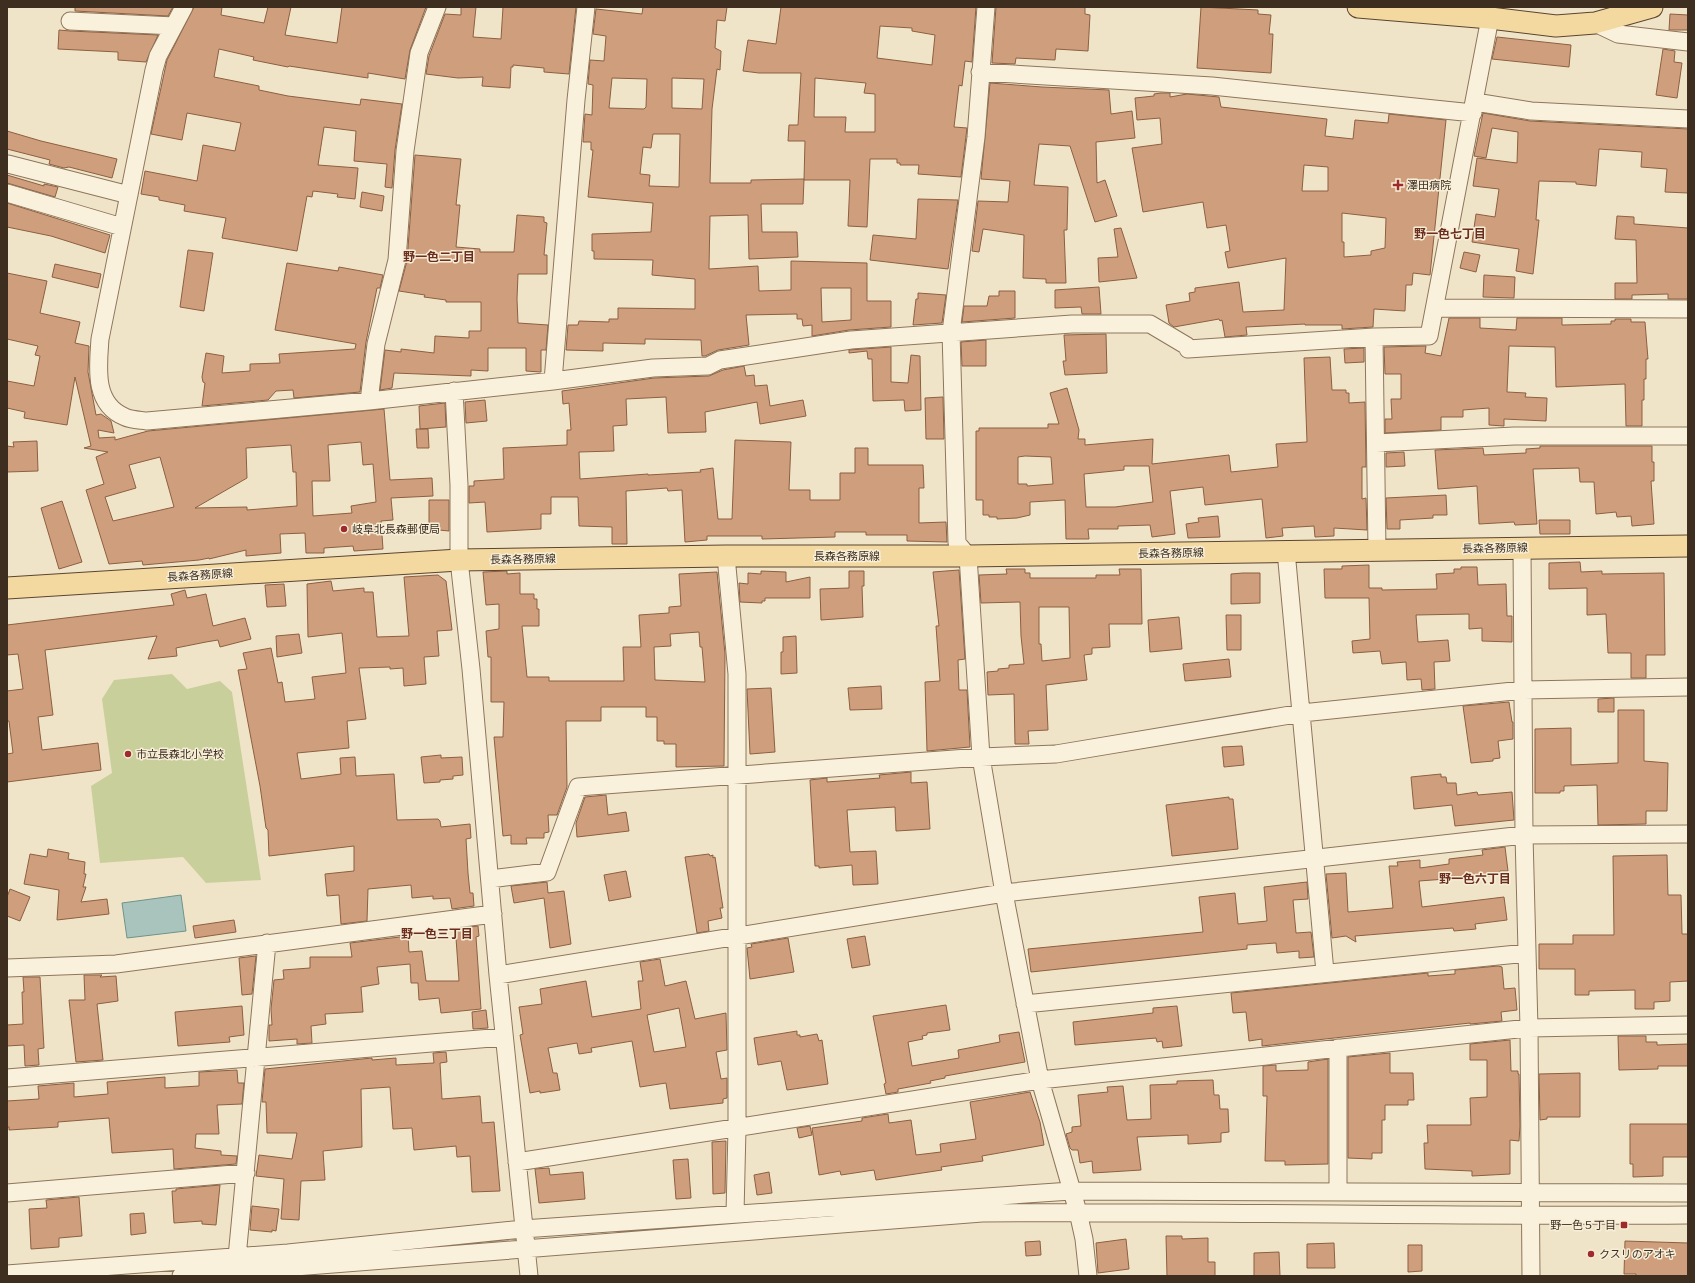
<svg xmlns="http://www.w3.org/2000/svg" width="1695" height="1283" font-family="'Times New Roman','Noto Sans JP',serif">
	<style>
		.park { fill: #c9cf9b }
		.water { fill: #a9c4bc; stroke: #6f938a }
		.building { fill: #cf9f7d; stroke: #8d5f41; fill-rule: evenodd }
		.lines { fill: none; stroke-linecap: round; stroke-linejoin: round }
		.minor-casing { stroke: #8d765c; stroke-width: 19 }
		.major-casing { stroke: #5b4430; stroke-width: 23 }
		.minor { stroke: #faf1dc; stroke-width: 17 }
		.major { stroke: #f3d9a0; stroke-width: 21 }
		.poi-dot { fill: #9e2a2b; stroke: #f7eed8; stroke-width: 1.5 }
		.labels { text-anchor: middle; stroke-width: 3; stroke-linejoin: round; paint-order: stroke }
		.poi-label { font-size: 11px; fill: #3d2e20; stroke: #f7eed8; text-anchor: start }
		.street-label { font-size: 11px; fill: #3d2e20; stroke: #f7eed8 }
		.neighbourhood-label { font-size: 12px; font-weight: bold; fill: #6b2e1e; stroke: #f7eed8 }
	</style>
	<rect width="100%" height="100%" fill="#f0e4c8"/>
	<path class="park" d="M172,674L187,689L220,681L232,692L261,880L206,883L183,857L100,863L91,786L112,773L102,699L114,680Z"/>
	<path class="water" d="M181,895L186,931L127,938L122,903Z"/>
	<path class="building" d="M75,7H173L168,16L75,11Z
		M194,7H222L221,15L264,23L268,7H291L285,35L337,43L342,7H426L410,50L405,79L368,73V78L289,66L288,67L253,60L254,57L219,49L214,77L259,86V90L288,96L360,105L361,99L402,104L395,150L392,188L385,187L387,164L354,161L356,131L324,127L318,165L358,168L355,199L337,197L338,194L313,191L312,197L307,196L297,251L222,238L226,218L184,211L185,205L159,200V197L141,194L145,171L197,181L203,145L235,151L241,123L187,113L182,140L151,134L167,60Z
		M461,7H476L473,37L501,39L503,7H576L569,74L544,72V68L513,65V67H511L510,88L482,86L483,77L458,78L426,74L429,56L445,14L461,15Z
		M643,7H727L725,21L717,20L715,48L721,51L720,70L717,69L712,109L710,183H751V180L804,179L803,204H761L762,232H797L798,257L749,259L748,215L710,216L709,269L758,266L759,291L791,290V261L867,263V301H891V327L849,330L812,336V325L803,326L802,319H797V314L746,315L749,345L718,350L705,356H702L701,340L645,339V344L603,343V351L566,350L568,325H578L579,321L609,322V319H618V308L695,309V279L652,275L653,260L594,259V251H592V234L651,232L653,203L588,197L593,150H591V142H583L585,114L592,115L593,85L588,84L590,60L604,61L606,36L593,34L596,9L642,14ZM612,78L647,79L646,107L644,109L609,108ZM672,78L704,79L702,109L672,108ZM653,134H680L679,187L649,186L650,175L640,174L643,147L651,148ZM821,288H851V320L822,322Z
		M781,7H976L972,62L965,61L962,86L959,85L954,127L967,128L961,177L918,174L919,165H900V163H897V159H870L867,227L848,226L850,180H804L805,141H788L789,125H798L801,73H759L743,71L748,40L776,44ZM880,26L912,28V31L935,35L932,65L877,58ZM815,78L866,83L864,93L875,94V132H845L846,117H814Z
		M996,7H1085V14L1090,15L1088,51L1056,49L1055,60L1016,58L1015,64L992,63Z
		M1201,7L1258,10V14L1271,15L1269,34H1273L1271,73L1197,68Z
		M1670,14L1688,15V30H1669Z
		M59,30L70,31L158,35L146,62L118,60V52L58,49Z
		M1497,37L1571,45L1569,67L1492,59Z
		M1663,49L1675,51L1674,62L1682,63L1677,98L1656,95Z
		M990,83L1042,87L1109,90L1111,114L1132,111L1135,138L1096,142L1097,183L1105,180L1117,216L1095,222L1070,146L1039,144L1034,185L1068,187L1067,230H1064L1066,283H1046V279L1023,278L1024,235L983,229L979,252L972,251L978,201L1008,202L1010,181L981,179Z
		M1161,93H1170V97L1187,94L1219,97L1221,107L1327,119L1325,136L1353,139L1355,120L1388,123L1389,114L1446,120L1430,275L1413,273L1412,285H1406L1405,311L1374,309L1373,327L1342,329V325H1305V324L1246,327L1247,335L1225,337L1222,320L1220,321L1219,319L1174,327L1169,323L1166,305L1190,301L1189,293L1195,292V288L1239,282L1243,312L1284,310L1286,258L1228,268L1225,252L1230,251L1226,225L1207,228L1203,202L1143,212L1132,148L1162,144L1160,118L1137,120L1135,98L1154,96V94ZM1304,165L1328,167V191H1302ZM1342,213L1386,218L1385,248L1371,251V255L1344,257V242H1342Z
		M1483,113L1530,121L1688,129V193L1665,192L1667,169L1641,167L1642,152L1599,149L1596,186L1576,184V182L1539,181L1536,220H1539L1533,274L1516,271L1519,249L1472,242L1476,214L1495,217L1499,189L1473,186L1477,158L1517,163L1518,132L1492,128L1486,158L1474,156Z
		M7,131L41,141L117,159L112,178L69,167L64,168L49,164L50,160L7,149Z
		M415,155L461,159L456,205H460L456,247L480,249V252H514L517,215L544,217V222L547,223L544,255H547V274H518L517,299L518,323L548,325L546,350H541V372L526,371V348H488V371L471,370V376L394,373L392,388L380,390L385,350L401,352V349L434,353L435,336L469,338V331H481V302H446V300L424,297L425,295L399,291L407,261Z
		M7,175L44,186V184L58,187L55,197L7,183Z
		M362,192L384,196L382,211L360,207Z
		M918,199L958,200L948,269L870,260L873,235L916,239Z
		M7,203L110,235L105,253L51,236L7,227Z
		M1617,216L1634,217V224L1688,228V299H1668V294L1632,295V299H1615V283H1637L1636,240L1615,239Z
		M1121,228L1137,278L1099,282L1098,258L1118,257L1114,229Z
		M188,250L213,253L204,311L180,307Z
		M1464,252L1480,255L1476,272L1460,268Z
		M287,263L338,271L339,267L383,275L380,288H377L366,342L360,392L294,398L293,390L276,391L268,400L202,406L205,383L203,382L202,377L206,353L224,356L222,373L250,371V364L280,363L279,354L355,349L356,344L275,330Z
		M55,264L101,274L98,288L52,277Z
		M7,273L47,281L40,313L80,322L75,343L89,346L88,372L96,415L101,414L111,421L114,433L98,430L99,438L115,437V440L148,431L384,409L390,480L432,478L433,496L391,498L393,520L381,521L383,549L354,551L353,546L324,548V553H306L305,533L280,534L281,553L246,556V550L209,559V558L199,560L143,565L142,561L109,564L86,490L104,484L96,457L108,452L84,448L91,446L75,377L67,425L24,418L25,412L7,408V381L34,386L40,356L35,355L38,346L7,339ZM361,442L363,465L373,464L376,502L351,506L352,513L313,516L312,481H330L328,445ZM291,445L293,472H296L297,506L247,510V507L195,508L247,478L246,448ZM160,457L174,507L113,521L105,497L136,488L129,465Z
		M1484,275L1515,277L1514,298L1483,297Z
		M1099,287L1101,314H1082L1081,307L1055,308V290Z
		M999,291H1015V318L962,322L964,306H987L989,296H999Z
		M918,293L946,295L942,323L913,325L916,299H918Z
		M1449,318H1480V328L1516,330L1517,318H1562V325L1611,324V321H1615V319H1631V322H1645L1648,359H1646V379H1644V400H1642V426H1626L1625,384L1556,387L1555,347L1509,346L1507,392L1526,393L1525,397L1547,398L1546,421L1504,419V426L1489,425V408L1463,410V417H1441V430L1385,433V419H1392L1391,399H1401V374H1385L1384,347L1426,346L1425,353L1441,356Z
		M1106,334L1107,373L1065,375L1063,361H1066L1064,335Z
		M986,340V366H962L961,342Z
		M891,347V382L908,383L911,355L920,356L921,410L905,411L904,400L873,401L872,359H868L867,351L849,353V350Z
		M1364,348V362L1345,363L1344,349Z
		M1330,357L1332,390H1346V393H1349V403L1365,402L1366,467H1362V499L1366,498L1367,530L1334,528V536L1315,537L1314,526L1282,528L1283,536L1266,538L1262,499L1205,505L1203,487L1170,491L1175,534L1152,537L1150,525L1118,526V529H1088L1089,539H1066L1065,500L1030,502V515L1017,518L997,519V517H989V515H983V500H976V431H979V428H1048V424H1059L1050,393L1067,388L1079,430L1078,439H1085V445L1153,439L1152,464L1229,455L1231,472L1278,467L1276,444L1307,442L1304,358ZM1025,456L1051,457L1053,484L1027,486V484H1018V457ZM1124,466H1149L1153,502L1115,507H1086L1084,474L1124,470Z
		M744,366L746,376L754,375L755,386L767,385L770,406L803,400L806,416L760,424L757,402L705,412L706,432L668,433L666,397L626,399L627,425L613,426L614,451L579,452L580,479L648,474V475L701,472L700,470L713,468L718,519H732L735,440L791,442L789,490H810V500H840V473H855V448H868V465H923L924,488H919V523L946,522L947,542L907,541V535H866V532H835V537L762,539V536H707V540L685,542L682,490L668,491L667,488L626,491L627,544H612V527L579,526L578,497H551V514H541V529L487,532L485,502L469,503V486H474V481L504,479L503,448L567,445V430H571L569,403L563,404L562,391L654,378L709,376L723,370Z
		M943,397L944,439H926L925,398Z
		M485,400L487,421L466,423L465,402Z
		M445,403L446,427L420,429L419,406Z
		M416,429H428L429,448H417Z
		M37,441L38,471L7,472V446L14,447L13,442Z
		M1540,446H1652V462H1654V481H1651L1654,524L1632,526L1631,516L1617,517L1616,512L1596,514L1594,482H1580L1579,468L1533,469L1537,524L1515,525L1514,522L1479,524L1477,486L1438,489L1435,450L1483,448L1484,455L1526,453V449L1540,448Z
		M1404,452L1405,466L1386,467V453Z
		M1446,495L1447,515H1433V518L1400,520V529H1387L1386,498Z
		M429,500H449V531L429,529Z
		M62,501L82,562L59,569L41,508Z
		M1218,516L1220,537L1188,538L1186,524L1199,522L1198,518Z
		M1539,520H1570V534H1540Z
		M1580,562L1581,572L1602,571V574L1664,573L1665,655H1646V678H1631V653H1608L1606,614L1587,615V588L1549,589V563Z
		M1369,565V588H1382V590L1437,589L1436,574L1454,573V569H1461V567H1477L1478,585L1506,584L1507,616H1512V642L1482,641V628L1469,629V614L1416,615L1418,642L1448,640L1450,661L1434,662L1435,689L1422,690L1421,679L1407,680L1406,662L1382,664L1380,651L1353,653L1352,641L1370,639L1369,598H1325L1324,569H1342V566Z
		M1006,569H1025V573H1030V578H1096V575H1120L1119,569H1141L1142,624H1109L1110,647L1092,648V654L1084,655L1087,680L1046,685L1048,730L1028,731L1029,744H1015L1014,694L988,695L987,672L998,671V669L1009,668V665L1024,664L1021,636L1020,602L981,603L979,575L1007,574ZM1039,607H1069L1070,658L1042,661L1041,644H1039Z
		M959,570L965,659L958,660L959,690H967L970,747L927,751L925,682L940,681L936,626H939L933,572Z
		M507,571V574L520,573V594H534V599H537V609H539V626H522L527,677H549V681H624L623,647H641L639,615L669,613V607L681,606L679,574L717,572L725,654L724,766L676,767V744H664V741H657V717H646V707H601V721H566L567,787L557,815H548L549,832L544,833V838H526L527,844H511V835L503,836L494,737H503L504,702H491V657H488L486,631L499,629V604L486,605L483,572ZM699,632L700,647H702L705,682L655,680L654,647L671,646L670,634Z
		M761,571L786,572V582L810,577V598H765V601H762V603L740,602L739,583L748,584V573L761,574Z
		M849,571H864V586H862L863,617L821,620L820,589L849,588Z
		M1243,573H1260V603L1231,604V574Z
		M438,575L446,581L452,630L437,631L439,656L424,657L426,684L404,686L403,668L390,669V667L359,668L366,719L347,721L349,748L297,753L301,779L341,774L340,758L355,757L356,776L394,774L397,820L438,819L440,821L441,827L470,824L471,838L466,839L468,873L470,893H473L474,906L452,909L450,898L433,899V896L412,898L411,885L368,889L367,921L341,924L339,895L327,896L325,874L354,871V846L269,856L268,830L266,828L260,786L238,670L247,669L243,653L271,648L278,683L282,682L285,702L315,699L312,677L346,673L342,633L308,637L307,584L331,581L333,591L364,588V592H373L377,637L409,636L404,577Z
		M284,584L286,606L267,607L265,585Z
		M185,590L187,598L206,594L213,626L245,618L251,639L220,647L218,640L206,642L176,648L177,656L148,659L157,636L45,650L53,715L38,717L42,750L98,743L101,770L7,782V754L13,753L9,721H7V691L23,689L18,654L7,655V625L174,605L171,594Z
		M1226,615H1241V650H1227Z
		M1179,617L1182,649L1150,652L1148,620Z
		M299,634L302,653L277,657L276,636Z
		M796,636L797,673L781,674V652H783V637Z
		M1229,659L1231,677L1185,681L1183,664Z
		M881,686L882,709L850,710L848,688Z
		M771,688L775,752L750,754L747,689Z
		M1614,698V712H1598V699Z
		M1509,702L1512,722H1513V739L1498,741L1500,758L1493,759V761L1471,763L1463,706Z
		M1618,710H1644V761L1668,763L1667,811H1646V824L1598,825L1597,785L1564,786V791H1560V793H1535V729L1571,728V765L1618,763Z
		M1242,746L1244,765L1224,767L1222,747Z
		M441,755V758L462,757L463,775L453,776V779L440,780V782L424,783L421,757Z
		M911,772V783L927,782L930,829L896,831L895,807L847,810L850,852L876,851L878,884L853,885L852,865L819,868V866H815L810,780L827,778V782L880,778L879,775Z
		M1441,774V777H1446L1447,783H1456L1457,795L1477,792L1478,795L1512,792L1514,820L1455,826L1452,805L1414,809L1411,777Z
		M606,795L608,815L626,812L629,831L577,837L576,823L585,797Z
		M1229,797V799H1233L1238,849L1172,856L1166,805Z
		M1505,847L1508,871H1500V875L1419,881L1422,907L1504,897L1507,920L1475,924L1476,929L1454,931L1453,928L1355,936L1356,942L1346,936L1332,938L1326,874L1346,873L1348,912L1393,908L1389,866H1398L1397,862L1420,860V868L1449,864V859L1483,855L1482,850Z
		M48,849L69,853L68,859L85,862L84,874H86L83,887H86L81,902L107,899L109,914L57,920L59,890L24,884L30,854L47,857Z
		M709,854L710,856L713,855V858L715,857L723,908H720L722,918L708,921L709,931L697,933L685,857Z
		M1667,855L1668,895H1681L1682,934H1688V981L1670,982V1001L1654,1002V1009H1635V990L1589,991V995H1575V969H1539V944H1573V935H1614L1613,856Z
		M626,871L631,897L609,901L604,875Z
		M547,882L548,893L564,891L571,944L550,948L544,898L514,903L511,886Z
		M1307,882L1308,899L1293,900L1296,933L1311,932L1314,957L1299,958V951L1277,953L1276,943L1247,945V949L1031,972L1028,949L1203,932L1199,897L1235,893L1238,924L1267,921L1264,887Z
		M10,889L30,897L20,921L7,916V897Z
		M234,920L236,932L195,938L193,926Z
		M478,926L479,936L476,937L481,1009L441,1013L439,998L419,1000L418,983H411L410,964L377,967L379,984L361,987L363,1012L325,1014L326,1024L311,1026L312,1043L297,1044V1039L269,1041V1025H272L271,1009L274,980L284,979L283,970L310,968V957H352L350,943L408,936L409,952L422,951L426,981H459L456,938H454V929Z
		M865,936L870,965L852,968L847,939Z
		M788,938L794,972L750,979L747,948L752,947L751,944Z
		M256,956L252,994L242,995L239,958Z
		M660,959L665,986L686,981L695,1019L726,1013L727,1050L716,1052L721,1079L727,1078V1098L723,1099V1103L670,1109L666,1083L640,1087L632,1041L591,1048L592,1052L579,1054L577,1043L548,1048L553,1073H557L560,1090L540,1093V1091L530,1093L520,1035L523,1034L519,1007L542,1004L540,989L586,981L592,1017L641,1009L638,981H643L640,962ZM679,1008L686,1047L654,1052L647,1015Z
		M1498,966L1502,967L1504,989L1515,988L1517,1010L1501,1012L1502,1021L1470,1024V1023L1262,1046V1039L1249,1041L1246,1012L1233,1013L1231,993L1428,973V976L1455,974V970Z
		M84,975H102L100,977L116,976L118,1001L97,1004L103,1060L76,1062L69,1000H85Z
		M23,977H40L44,1048L38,1049L39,1065L25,1066L24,1045L7,1046V1025L23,1024L22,992H24Z
		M946,1005L950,1030L927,1033V1035L922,1036L923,1039L908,1042L912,1066L959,1058L958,1050L1000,1042L999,1035L1019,1032L1025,1062L945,1076V1078L930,1081L931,1083L898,1089V1092L886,1094L884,1084L886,1083L873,1016Z
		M242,1006L244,1035L229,1037L230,1042L178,1046L175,1012Z
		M1177,1006L1182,1046L1163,1048L1162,1041L1157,1042L1156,1038L1075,1045L1073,1022L1153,1013V1008Z
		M486,1010L488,1028L473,1029L472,1012Z
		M797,1031V1035H800V1037L817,1034L819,1041L822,1040L828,1084L787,1090L781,1061L758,1065L754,1038Z
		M1618,1036H1646V1042H1657V1045L1688,1044V1066H1658V1069L1619,1070Z
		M1510,1040L1511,1071H1518V1074H1519L1520,1126L1519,1141L1510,1140V1174L1472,1176V1171L1425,1169L1424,1143H1428L1427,1125H1471L1470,1098L1487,1097V1060H1470V1044Z
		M446,1052L447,1062L440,1063L442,1099L480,1096L482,1123L494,1122L500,1191L472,1192L470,1156L457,1157L456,1146L414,1150L412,1128L393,1129L390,1087L361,1089L362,1147L323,1151L325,1180L301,1181L299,1220L281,1219L284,1179L256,1176L259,1155L292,1159L297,1133H267L266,1102H262L265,1069L372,1058V1060L396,1058V1065L434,1063L433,1053Z
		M1390,1053V1073H1413L1414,1100H1408V1105H1385V1120H1382V1153H1372V1159L1348,1158V1057Z
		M1328,1059V1164L1285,1165V1161H1265L1267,1096H1263V1066L1276,1065V1071L1308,1070V1062Z
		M237,1070L238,1083H244L242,1104L217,1105L219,1134H196L195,1148L221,1151V1155L237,1156L236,1164L174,1169L173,1149L112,1153L109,1118L58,1122V1127L9,1130V1127H7V1101L39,1099L38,1086L74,1083V1097L108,1094L107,1082L165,1077V1088L199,1086V1072Z
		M1580,1073V1117H1547V1119L1540,1120L1539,1074Z
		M1213,1080L1214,1095H1219L1220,1109H1228L1229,1132L1221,1133V1142L1188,1144V1135L1137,1137L1141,1170L1093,1173L1092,1161L1080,1163L1078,1150H1072L1070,1148L1066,1134L1072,1132V1127L1081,1126L1078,1095L1108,1092L1107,1087L1123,1086L1127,1120L1151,1119L1150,1085L1177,1084V1081Z
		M1030,1092L1040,1122L1044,1145L982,1156L983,1161L941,1167L942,1170L876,1180L874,1170L841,1175L840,1171L819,1175L812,1128L862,1121V1118L888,1114L889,1123L911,1120L916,1155L941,1152L940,1144L976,1139L970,1102Z
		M1630,1124H1688V1157H1663V1176L1633,1177V1164H1630Z
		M810,1126L812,1135L799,1138L797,1128Z
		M726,1141L725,1193L713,1194L712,1142Z
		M688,1159L691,1198L676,1199L673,1160Z
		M549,1168L550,1175L583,1172L585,1199L539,1203L535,1169Z
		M769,1172L772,1193L757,1195L754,1175Z
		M220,1185L216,1225L202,1224V1221L174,1223L172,1191H176V1189Z
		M79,1197L82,1236L59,1238V1247L31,1249L29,1209L47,1208L46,1200Z
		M252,1206L279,1209L276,1231L272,1230V1232L250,1230Z
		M144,1213L146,1233L131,1235L130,1214Z
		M1166,1236H1182V1239L1208,1238V1262H1215V1276H1167Z
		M1126,1239L1129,1269L1098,1273L1096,1243Z
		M1040,1241L1041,1255L1026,1256L1025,1242Z
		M1625,1241L1688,1243V1276H1636V1274H1624Z
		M1334,1243L1335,1268H1307V1244Z
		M1408,1245H1422V1271L1408,1272Z
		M1279,1252L1280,1276H1254V1253Z"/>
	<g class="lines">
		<g class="minor-casing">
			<path id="minor" d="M184,7L158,56L154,70L100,339C98,367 93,404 125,417C131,420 140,420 147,421L369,401L553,381L653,368L708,366L720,360L851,340L1072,324H1150L1187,346L1188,349L1374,337L1429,336L1490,18
				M986,7L976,137L951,332L957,543L968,556L981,757L1004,893L1040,1080L1078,1212L1084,1239L1088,1276
				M70,21L174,26
				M1595,23L1618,34L1688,42
				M980,72L1212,86L1473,113
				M1475,102L1531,111L1688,119
				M8,164L129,195
				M7,193L122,227
				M1436,308L1688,309
				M1374,337L1377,550
				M553,381L576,100L586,7
				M454,391L459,485V560L471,669L498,975L529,1276
				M369,401L376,344L397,260L405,151L419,53L437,7
				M1376,443L1514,436H1688
				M1522,548L1524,835L1529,1028L1531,1276
				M1286,551L1325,972
				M726,556L737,674V1128L735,1214
				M490,879L547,872L578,787L981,757L1056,754L1302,713L1523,690L1688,687
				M7,968L116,964L493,914
				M498,975L1004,893L1524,835L1688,834
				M1025,1004L1527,953
				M7,1078L504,1037
				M517,1162L1040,1080L1529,1028L1688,1025
				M1338,1191V1048
				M7,1193L246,1173
				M237,1257L267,943
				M7,1274L288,1253L523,1229L1071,1191L1688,1193
				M181,1276L982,1213C1218,1211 1453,1217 1688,1215"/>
		</g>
		<g class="major-casing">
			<path id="major" d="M1358,7L1490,18L1556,26L1595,23L1652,7
				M7,588L459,560L726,556H968L1688,546"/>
		</g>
		<use href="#minor" class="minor"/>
		<use href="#major" class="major"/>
	</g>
	<g class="poi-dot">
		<path d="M1396 179h4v4h4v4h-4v4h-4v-4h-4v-4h4z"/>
		<circle cx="344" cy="529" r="4"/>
		<circle cx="128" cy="754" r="4"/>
		<rect x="1620" y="1221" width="8" height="8" rx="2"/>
		<circle cx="1591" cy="1254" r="4"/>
	</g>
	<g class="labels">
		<g class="poi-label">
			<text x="1407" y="189">澤田病院</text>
			<text x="352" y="533">岐阜北長森郵便局</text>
			<text x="136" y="758">市立長森北小学校</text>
			<text x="1616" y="1229" text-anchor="end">野一色５丁目</text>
			<text x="1599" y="1258">クスリのアオキ</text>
		</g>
		<g class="street-label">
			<text transform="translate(1495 548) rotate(-1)" y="4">長森各務原線</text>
			<text transform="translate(1171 553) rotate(-1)" y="4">長森各務原線</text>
			<text x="847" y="560">長森各務原線</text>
			<text transform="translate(523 559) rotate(-1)" y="4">長森各務原線</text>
			<text transform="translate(200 575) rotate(-4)" y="4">長森各務原線</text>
		</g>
		<g class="neighbourhood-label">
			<text x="1450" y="238">野一色七丁目</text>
			<text x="439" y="261">野一色二丁目</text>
			<text x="1475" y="883">野一色六丁目</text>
			<text x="437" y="938">野一色三丁目</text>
		</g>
	</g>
	<rect width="1695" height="1283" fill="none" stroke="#3d2e20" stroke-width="16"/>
</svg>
